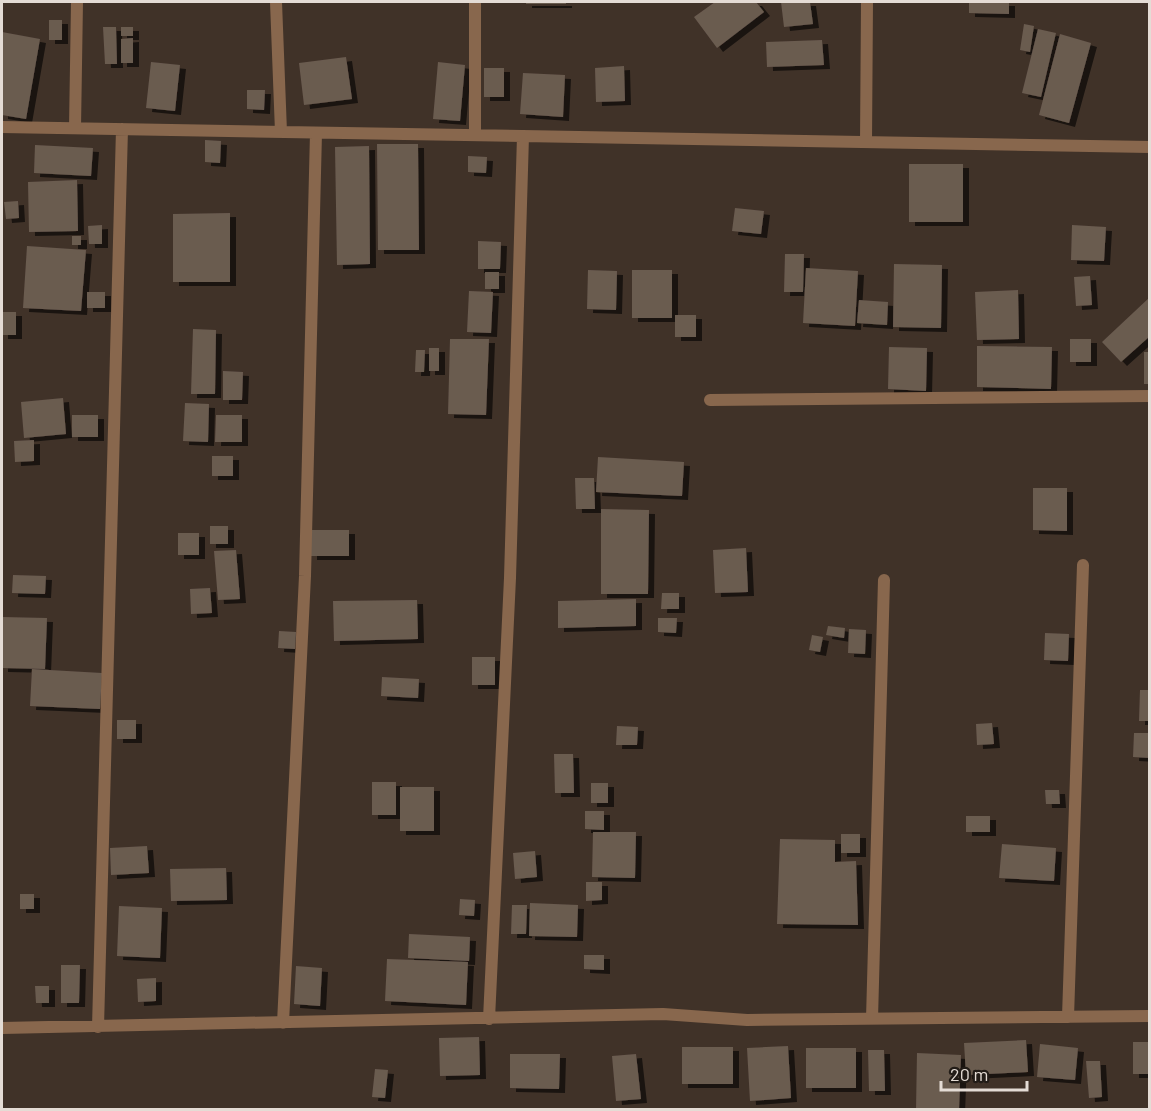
<svg xmlns="http://www.w3.org/2000/svg" width="1151" height="1111" font-family="Barlow,sans-serif">
	<style>
		.building { fill: #6a5b50; filter: url(#shadow) }
		.lines { fill: none; stroke-linecap: round; stroke-linejoin: round }
		.minor { stroke: #88674d; stroke-width: 12 }
	</style>
	<defs>
		<filter id="shadow"><feDropShadow dx="6" dy="4" stdDeviation="0" flood-color="#0009"/></filter>
	</defs>
	<rect width="100%" height="100%" fill="#403228"/>
	<path class="building" d="M526,2H566V4H526Z
		M715,2H756L764,12L717,48L694,17Z
		M781,2H810L813,24L784,27Z
		M969,2H1009V14L969,13Z
		M49,20H62V40H49Z
		M1024,24L1034,26L1030,52L1020,50Z
		M103,27H116L117,64H105Z
		M121,27H133V36H121Z
		M1038,29L1056,33L1041,97L1022,93Z
		M2,32L40,39L26,119L2,115Z
		M1060,34L1091,43L1069,123L1039,115Z
		M133,38V63H121V39Z
		M822,40L824,65L767,67L766,42Z
		M346,57L352,99L304,105L299,63Z
		M151,62L180,65L175,111L146,108Z
		M438,62L465,65L460,121L433,119Z
		M624,66L625,101L596,102L595,68Z
		M484,68H504V97H484Z
		M523,73L565,75L563,117L520,114Z
		M247,90H265L264,110L247,109Z
		M205,140L221,141L220,163L205,162Z
		M377,144H418L419,250H378Z
		M35,145L93,148L91,176L34,173Z
		M369,146L370,264L337,265L335,147Z
		M468,156L487,157L486,173L468,172Z
		M909,164H963V222H909Z
		M77,180L78,231L29,232L28,182Z
		M18,201L19,218L6,219L4,202Z
		M735,208L764,211L761,234L732,231Z
		M230,213V282H173V214Z
		M102,225V244H89L88,226Z
		M1072,225L1106,227L1104,261L1071,260Z
		M72,236H81V245H72Z
		M478,241L501,242L500,269H478Z
		M27,246L86,250L81,311L23,308Z
		M785,254H804L803,292H784Z
		M894,264L942,265L941,328L893,327Z
		M806,268L858,271L855,326L803,323Z
		M588,270L617,271L616,310L587,309Z
		M632,270H672V318H632Z
		M485,272H499V289H485Z
		M1090,276L1092,305L1076,306L1074,277Z
		M1018,290L1019,339L977,340L975,292Z
		M469,291L493,292L491,333L467,332Z
		M87,292H105V308H87Z
		M1150,297V336L1121,362L1102,342Z
		M859,300L888,302L887,325L857,323Z
		M2,312H16V335H2Z
		M675,315H696V337H675Z
		M193,329L216,330L215,394H191Z
		M450,339H489L486,415L448,414Z
		M1070,339H1091V362H1070Z
		M977,346L1052,347L1051,389L977,387Z
		M889,347L927,348L926,391L888,389Z
		M429,348H439V371H429Z
		M416,350H425L424,372H415Z
		M1144,352H1150V384H1144Z
		M223,371L243,372L242,400H223Z
		M63,398L66,434L24,438L21,402Z
		M185,403L209,404L208,442L183,441Z
		M72,415H98V437H72Z
		M216,415H242V442H215Z
		M34,440V461L15,462L14,441Z
		M212,456H233V476H212Z
		M598,457L684,462L682,496L596,492Z
		M575,478H594L595,509H576Z
		M1033,488H1067V531L1033,530Z
		M601,509L649,510L648,594H601Z
		M210,526H228V544H210Z
		M311,530H349V556H311Z
		M178,533H199V555H178Z
		M746,548L748,592L715,593L713,550Z
		M236,550L240,599L218,600L214,551Z
		M13,575L46,576L45,594L12,593Z
		M210,588L212,613L191,614L190,589Z
		M662,593H679V609H661Z
		M636,599V626L558,628V601Z
		M417,600L418,639L334,641L333,601Z
		M2,617L47,618L45,669L2,668Z
		M658,618H677L676,633L658,632Z
		M828,626L845,628L844,638L826,635Z
		M849,629L866,630L865,654L848,653Z
		M279,631L296,632L295,649L278,648Z
		M1045,633L1069,634L1068,661L1044,660Z
		M812,635L823,637L820,652L809,650Z
		M472,657H495V685H472Z
		M32,669L102,673L100,709L30,706Z
		M382,677L419,679L418,698L381,696Z
		M1140,690H1150V721H1139Z
		M117,720H136V739H117Z
		M992,723L994,744L977,745L976,724Z
		M617,726L638,727L637,745H616Z
		M1134,733H1150V758L1133,757Z
		M554,754H573L574,793H555Z
		M372,782H396V815H372Z
		M591,783H608V803H591Z
		M400,787H434V831H400Z
		M1045,790H1059L1060,804H1046Z
		M585,811H604V830L585,829Z
		M966,816H990V832H966Z
		M593,832H636L635,878L592,877Z
		M841,834H860V853H841Z
		M780,839L835,840V862L856,861L858,925L777,924Z
		M1002,844L1056,848L1054,881L999,878Z
		M147,846L149,873L111,875L110,848Z
		M535,851L537,877L515,879L513,853Z
		M226,868L227,900L171,901L170,869Z
		M586,882H602V900L586,901Z
		M20,894H34V909H20Z
		M460,899L475,900L474,916L459,915Z
		M530,903L578,905L577,937L529,936Z
		M512,905H527L526,934H511Z
		M119,906L162,908L160,958L117,956Z
		M409,934L470,937L469,961L408,958Z
		M584,955H604V970L584,969Z
		M387,959L468,962L466,1005L385,1001Z
		M61,965H80L79,1003H61Z
		M296,966L322,968L320,1006L294,1004Z
		M156,978V1001L138,1002L137,979Z
		M35,986H49V1003H36Z
		M479,1037L480,1075L440,1076L439,1038Z
		M1026,1040L1028,1072L966,1075L964,1043Z
		M1133,1042H1150V1074H1133Z
		M1040,1044L1078,1048L1075,1080L1037,1077Z
		M788,1046L791,1098L750,1101L747,1048Z
		M682,1047H733V1084H682Z
		M806,1048H856V1088H806Z
		M868,1050H884L885,1091H869Z
		M917,1053L961,1055L959,1110H916Z
		M510,1054H560L559,1089L510,1088Z
		M636,1054L641,1099L616,1101L612,1056Z
		M1086,1061H1100L1102,1097L1089,1098Z
		M375,1069L388,1070L385,1098L372,1097Z"/>
	<g class="lines">
		<path class="minor" d="M276,2L281,132
			M2,127L1150,147
			M75,128L77,2
			M475,135V2
			M866,142L867,2
			M710,400L1150,396
			M1068,1017L1083,565
			M489,1019L510,578L523,136
			M872,1019L884,580
			M283,1023L305,576L316,133
			M98,1027L122,129
			M2,1028L663,1014L747,1020L1150,1016"/>
	</g>
	<rect width="1151" height="1111" fill="none" stroke="#e4dcd5" stroke-width="6"/>
	<path d="M941 1081v9h86v-9" fill="none" stroke="#e4dcd5" stroke-width="3"/>
	<text x="950" y="1081" font-size="18" fill="#e4dcd5" stroke="#221c17" stroke-width="4.5" paint-order="stroke">20 m</text>
</svg>
